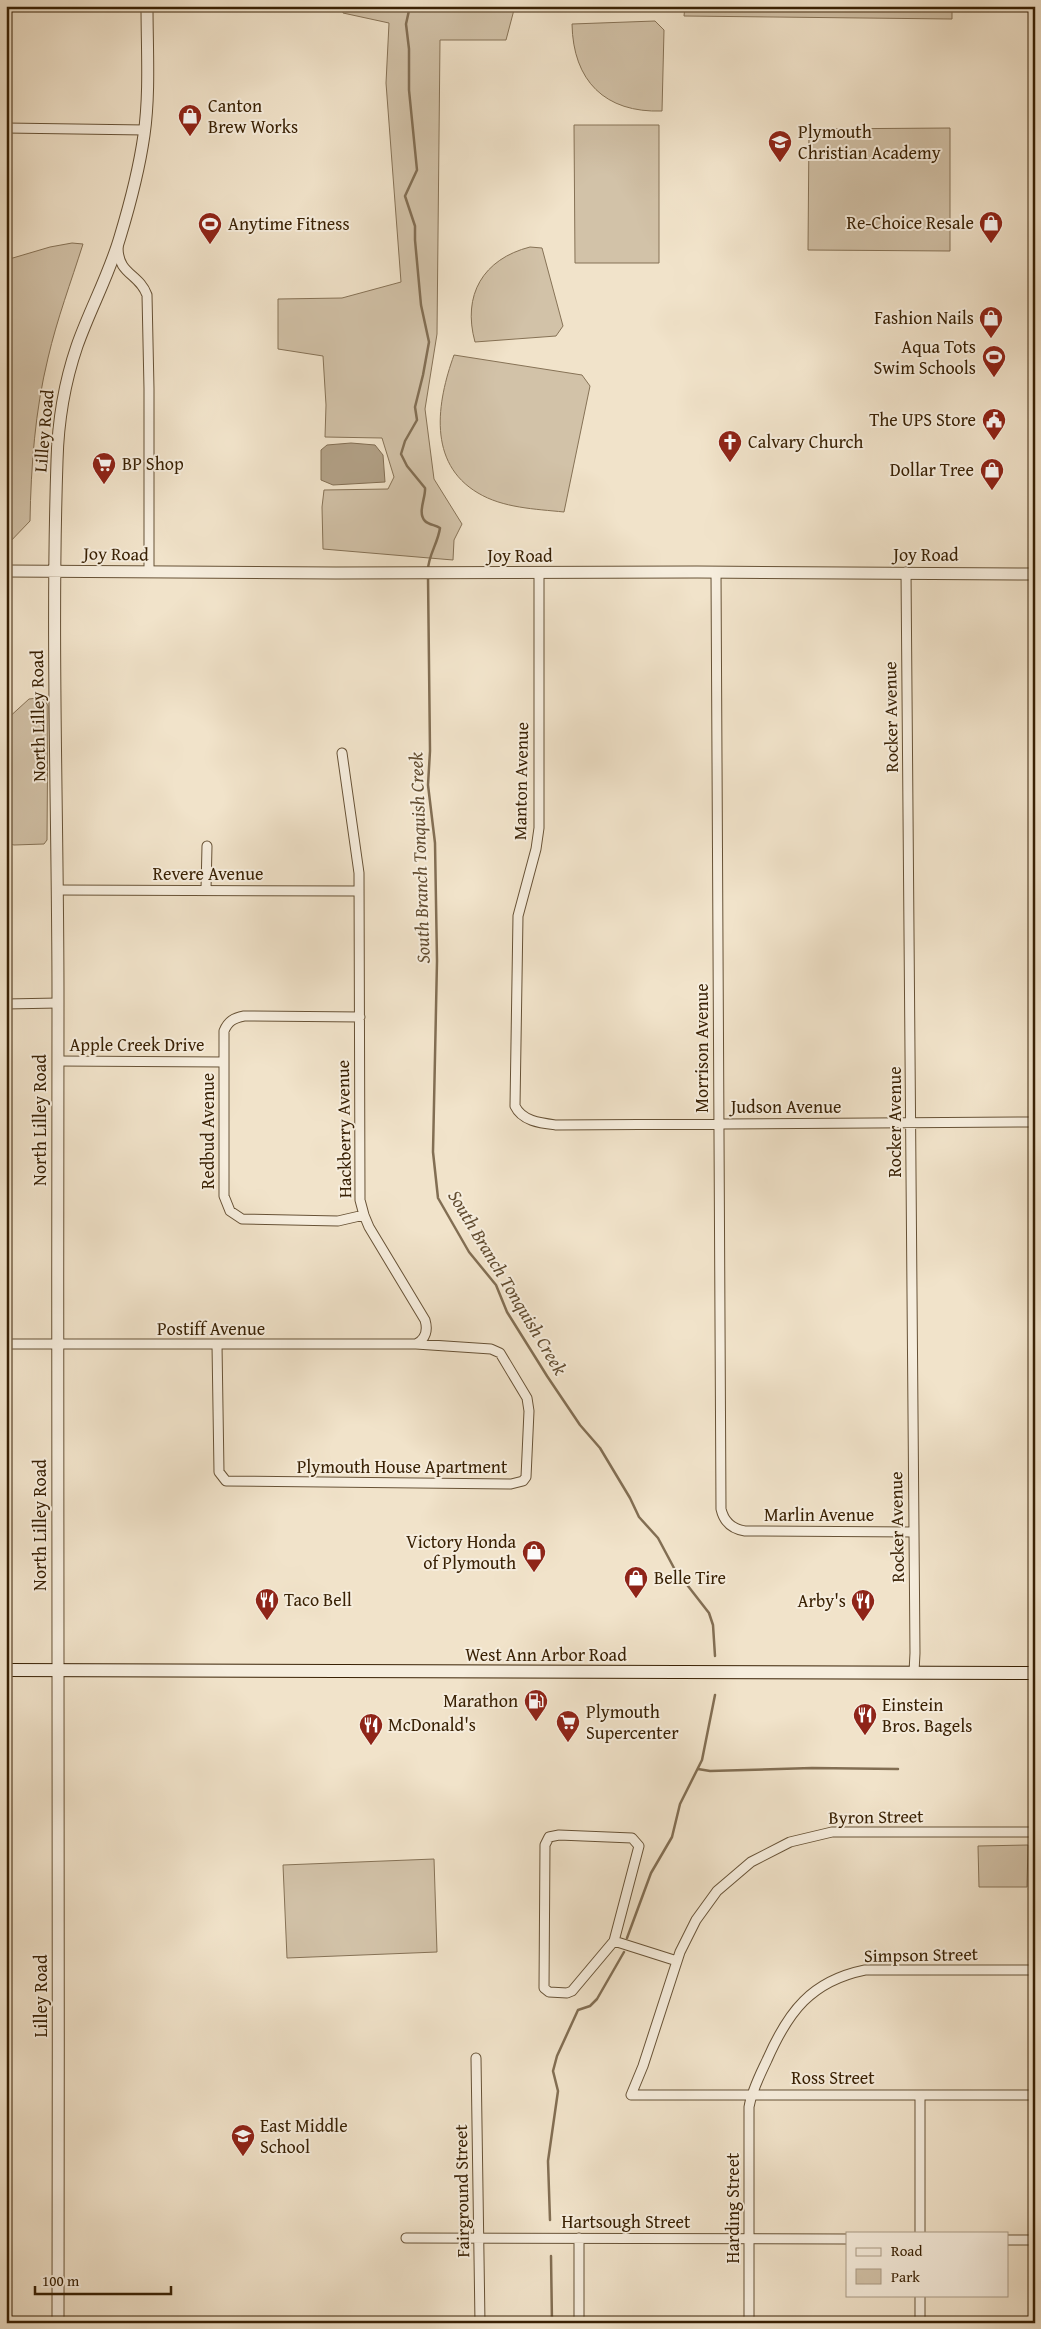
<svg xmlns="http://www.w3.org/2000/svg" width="1041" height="2329" font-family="'Gentium Book Plus',serif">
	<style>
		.green { fill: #d2c2a8; stroke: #867256 }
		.water { fill: #b2a187; stroke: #826e53 }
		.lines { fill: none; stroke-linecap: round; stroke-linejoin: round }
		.stream { stroke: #826e53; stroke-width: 2.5 }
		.minor-casing { stroke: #675236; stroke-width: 11 }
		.tertiary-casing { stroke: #675236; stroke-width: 13 }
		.secondary-casing { stroke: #392104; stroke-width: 14 }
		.minor { stroke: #f6eddd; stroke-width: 9 }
		.tertiary { stroke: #f6eddd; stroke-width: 11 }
		.secondary { stroke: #f6eddd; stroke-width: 12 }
		.labels { text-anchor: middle; stroke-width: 4; stroke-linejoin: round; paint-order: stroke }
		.poi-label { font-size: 18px; fill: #392104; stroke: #f6eddd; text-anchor: start }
		.street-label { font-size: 18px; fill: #392104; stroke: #f6eddd }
		.water-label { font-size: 19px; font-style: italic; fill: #634e32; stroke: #f6eddd }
	</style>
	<rect width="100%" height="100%" fill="#f1e3ca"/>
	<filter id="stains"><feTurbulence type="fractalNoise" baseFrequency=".004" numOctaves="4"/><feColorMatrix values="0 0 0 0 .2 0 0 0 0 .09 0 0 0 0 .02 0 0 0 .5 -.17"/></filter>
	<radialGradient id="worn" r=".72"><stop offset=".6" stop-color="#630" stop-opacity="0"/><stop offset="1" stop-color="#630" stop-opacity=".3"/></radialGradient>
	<path class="green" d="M343,6H515L506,40H440L437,334L425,409L434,479L462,524L454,540L453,560L323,549L322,507L324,490L388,489L394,477L382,438L325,437L326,405L323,356L278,349V299L342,298L401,282L386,83L389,23L343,13Z
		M685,6H952V19L684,16Z
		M655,21L664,30L662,111C605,113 573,81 572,24Z
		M574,125H659V263H575Z
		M950,128V251L808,250L809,129Z
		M72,243L83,244C71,282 57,319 48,358C35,411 31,466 30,521L6,546V260L50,247Z
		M530,247L542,248L563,326L556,336L475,342C462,295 483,259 530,247Z
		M454,355L582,375L590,386L564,512C535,509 503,508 478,493C427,463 437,402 454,355Z
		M38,698L45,700L48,706L47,840L44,844L14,845L6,843V720L29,699Z
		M1028,1845L1027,1887H979L978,1846Z
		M434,1859L437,1952L287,1958L283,1865Z"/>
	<path class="water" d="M351,443L375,445L383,455L385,482L333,485L321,480V450L327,445Z"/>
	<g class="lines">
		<path class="stream" d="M410,6L406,24L409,49V90L417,170L405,196L415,226V240L421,305L429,342L423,375L415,407L417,420L405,441L401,454L407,466L425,488C426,497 417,513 425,521C429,525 436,525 440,528C438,543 428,556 428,570
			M428,576L430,751L428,785L435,843L437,961L433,1152L438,1198L469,1252L496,1285L507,1312L547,1376L580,1425L600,1448L630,1498L639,1517L658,1538L674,1568L709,1613L713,1625L715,1656
			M698,1769L710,1771L812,1768L898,1769
			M627,1938L651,1873L672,1837L680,1804L702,1760L715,1695
			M550,2220L548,2161L558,2091L553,2071L557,2056L578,2010L590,2006L597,1999L624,1952
			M551,2256L552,2323"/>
		<g class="minor-casing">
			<path id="minor" d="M6,128L145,130
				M118,247C118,275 139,273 147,295L149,389V572
				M716,572L721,1509C724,1522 732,1529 745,1531L913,1532
				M906,572L915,1653L914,1672
				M539,574V828L536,849L518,916L515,1106C522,1121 540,1123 556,1125L1035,1122
				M342,753L359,873L360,1200L364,1215L369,1227L425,1320C428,1330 426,1339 416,1344
				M206,889L207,846
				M57,890L359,891
				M6,1004L58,1003
				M360,1017L244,1016C234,1018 228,1021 224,1031V1196L230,1211L242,1219L338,1221L364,1215
				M58,1061L223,1062
				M6,1344H416L491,1349L500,1353L527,1398L529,1411L526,1477L523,1481L511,1484L226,1481L219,1472L217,1345
				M1035,1832H832L790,1842L751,1862L717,1891L696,1920L680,1952L643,2066L631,2095H1035
				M559,1835L632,1838L639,1846L614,1941L572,1991L567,1993L549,1992L544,1988L545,1845L549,1837Z
				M614,1941L677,1961
				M476,2058L480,2323
				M920,2233V2095
				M406,2238L847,2239
				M1007,2240H1035
				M579,2323V2238
				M749,2323V2107C752,2090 760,2075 767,2060C788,2012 811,1981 865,1970H1035
				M920,2323V2295"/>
		</g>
		<g class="tertiary-casing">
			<path id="tertiary" d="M6,571L336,573L697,572L1035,574
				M58,2323C59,1882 57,1441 58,1000C58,820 51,640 57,461C58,421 64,384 77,346C90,309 109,275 120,237C130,204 139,170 144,135C150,93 147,49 147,6"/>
		</g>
		<g class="secondary-casing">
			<path id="secondary" d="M6,1670L1035,1673"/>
		</g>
		<use href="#minor" class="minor"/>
		<use href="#tertiary" class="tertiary"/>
		<use href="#secondary" class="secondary"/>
	</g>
	<defs>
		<g id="shop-pin" transform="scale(1.25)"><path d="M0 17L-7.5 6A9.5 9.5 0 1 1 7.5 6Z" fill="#8f2418" stroke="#f6eddd"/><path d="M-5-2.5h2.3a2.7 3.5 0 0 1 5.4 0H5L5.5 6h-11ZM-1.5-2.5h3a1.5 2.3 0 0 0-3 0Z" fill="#fff"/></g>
		<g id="school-pin" transform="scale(1.25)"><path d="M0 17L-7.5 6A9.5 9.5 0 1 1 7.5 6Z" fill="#8f2418" stroke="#f6eddd"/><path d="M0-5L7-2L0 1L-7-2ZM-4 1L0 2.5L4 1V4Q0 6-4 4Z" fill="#fff"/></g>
		<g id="stadium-pin" transform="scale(1.25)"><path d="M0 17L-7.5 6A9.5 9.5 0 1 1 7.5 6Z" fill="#8f2418" stroke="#f6eddd"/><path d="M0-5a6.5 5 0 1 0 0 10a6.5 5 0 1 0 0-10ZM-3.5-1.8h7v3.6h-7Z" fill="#fff"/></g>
		<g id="civic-pin" transform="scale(1.25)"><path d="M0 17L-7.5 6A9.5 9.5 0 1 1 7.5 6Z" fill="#8f2418" stroke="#f6eddd"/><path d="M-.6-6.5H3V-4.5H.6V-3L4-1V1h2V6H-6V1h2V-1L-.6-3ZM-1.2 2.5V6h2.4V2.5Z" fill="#fff"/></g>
		<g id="church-pin" transform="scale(1.25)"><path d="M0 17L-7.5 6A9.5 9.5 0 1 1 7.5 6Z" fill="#8f2418" stroke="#f6eddd"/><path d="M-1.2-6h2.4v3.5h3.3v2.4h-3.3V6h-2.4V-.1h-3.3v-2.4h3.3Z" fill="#fff"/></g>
		<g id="supermarket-pin" transform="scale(1.25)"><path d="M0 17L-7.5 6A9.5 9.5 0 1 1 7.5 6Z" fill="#8f2418" stroke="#f6eddd"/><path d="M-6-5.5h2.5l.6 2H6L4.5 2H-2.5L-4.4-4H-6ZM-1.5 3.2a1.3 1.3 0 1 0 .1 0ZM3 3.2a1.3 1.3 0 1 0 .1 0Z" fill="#fff"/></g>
		<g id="restaurant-pin" transform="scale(1.25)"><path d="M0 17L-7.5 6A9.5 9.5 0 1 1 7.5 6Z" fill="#8f2418" stroke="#f6eddd"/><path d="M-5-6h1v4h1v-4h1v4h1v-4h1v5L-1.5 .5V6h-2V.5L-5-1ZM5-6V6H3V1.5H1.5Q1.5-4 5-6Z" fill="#fff"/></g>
		<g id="fuel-pin" transform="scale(1.25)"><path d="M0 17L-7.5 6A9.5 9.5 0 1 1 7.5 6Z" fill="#8f2418" stroke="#f6eddd"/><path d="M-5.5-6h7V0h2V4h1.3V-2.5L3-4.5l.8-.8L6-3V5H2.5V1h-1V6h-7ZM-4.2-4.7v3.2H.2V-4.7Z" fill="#fff"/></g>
	</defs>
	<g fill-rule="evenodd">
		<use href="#shop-pin" x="190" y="116"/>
		<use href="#school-pin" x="780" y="142"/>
		<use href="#shop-pin" x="991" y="223"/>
		<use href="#stadium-pin" x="210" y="224"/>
		<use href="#shop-pin" x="991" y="318"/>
		<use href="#stadium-pin" x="994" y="357"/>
		<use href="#civic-pin" x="994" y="420"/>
		<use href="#church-pin" x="730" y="442"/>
		<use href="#supermarket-pin" x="104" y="464"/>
		<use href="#shop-pin" x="992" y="470"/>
		<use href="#shop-pin" x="534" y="1552"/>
		<use href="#shop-pin" x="636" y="1578"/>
		<use href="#restaurant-pin" x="267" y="1600"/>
		<use href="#restaurant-pin" x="863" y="1601"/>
		<use href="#fuel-pin" x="536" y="1701"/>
		<use href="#restaurant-pin" x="865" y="1715"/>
		<use href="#supermarket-pin" x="568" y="1722"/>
		<use href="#restaurant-pin" x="371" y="1725"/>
		<use href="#school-pin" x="243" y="2136"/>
	</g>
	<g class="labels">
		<g class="poi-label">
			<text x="208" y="112">Canton<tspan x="208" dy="21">Brew Works</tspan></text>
			<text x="798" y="138">Plymouth<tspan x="798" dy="21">Christian Academy</tspan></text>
			<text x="974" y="229" text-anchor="end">Re-Choice Resale</text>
			<text x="228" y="230">Anytime Fitness</text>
			<text x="974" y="324" text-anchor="end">Fashion Nails</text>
			<text x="976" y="353" text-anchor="end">Aqua Tots<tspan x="976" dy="21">Swim Schools</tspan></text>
			<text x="976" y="426" text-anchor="end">The UPS Store</text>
			<text x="748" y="448">Calvary Church</text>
			<text x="122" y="470">BP Shop</text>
			<text x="974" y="476" text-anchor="end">Dollar Tree</text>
			<text x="516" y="1548" text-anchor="end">Victory Honda<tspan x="516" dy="21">of Plymouth</tspan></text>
			<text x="654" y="1584">Belle Tire</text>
			<text x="284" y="1606">Taco Bell</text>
			<text x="846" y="1607" text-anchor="end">Arby's</text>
			<text x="518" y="1707" text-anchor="end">Marathon</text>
			<text x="882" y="1711">Einstein<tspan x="882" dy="21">Bros. Bagels</tspan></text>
			<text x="586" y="1718">Plymouth<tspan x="586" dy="21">Supercenter</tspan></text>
			<text x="388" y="1731">McDonald's</text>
			<text x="260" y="2132">East Middle<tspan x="260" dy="21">School</tspan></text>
		</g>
		<g class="street-label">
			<text transform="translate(44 431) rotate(-85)" y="6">Lilley Road</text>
			<text transform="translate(116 554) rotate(1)" y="6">Joy Road</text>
			<text x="926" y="561">Joy Road</text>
			<text x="520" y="562">Joy Road</text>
			<text transform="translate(38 716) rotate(-91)" y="6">North Lilley Road</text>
			<text transform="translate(891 717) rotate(-91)" y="6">Rocker Avenue</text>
			<text transform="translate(521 781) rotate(-89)" y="6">Manton Avenue</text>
			<text x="208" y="880">Revere Avenue</text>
			<text x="137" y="1051">Apple Creek Drive</text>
			<text transform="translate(702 1048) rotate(-90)" y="6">Morrison Avenue</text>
			<text x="786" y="1113">Judson Avenue</text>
			<text transform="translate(40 1120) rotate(-90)" y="6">North Lilley Road</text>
			<text transform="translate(895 1122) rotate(-90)" y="6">Rocker Avenue</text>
			<text transform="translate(344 1129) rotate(-91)" y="6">Hackberry Avenue</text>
			<text transform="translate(208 1131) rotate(-90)" y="6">Redbud Avenue</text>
			<text x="211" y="1335">Postiff Avenue</text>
			<text x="402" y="1473">Plymouth House Apartment</text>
			<text x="819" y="1521">Marlin Avenue</text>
			<text transform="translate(40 1525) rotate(-90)" y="6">North Lilley Road</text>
			<text transform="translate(897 1527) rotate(-91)" y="6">Rocker Avenue</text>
			<text x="546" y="1661">West Ann Arbor Road</text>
			<text transform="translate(876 1817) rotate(-1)" y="6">Byron Street</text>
			<text transform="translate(921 1955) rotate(-1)" y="6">Simpson Street</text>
			<text transform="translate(41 1996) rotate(-90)" y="6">Lilley Road</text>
			<text x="833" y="2084">Ross Street</text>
			<text transform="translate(462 2191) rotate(-91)" y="6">Fairground Street</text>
			<text transform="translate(733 2208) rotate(-90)" y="6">Harding Street</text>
			<text x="626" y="2228">Hartsough Street</text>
		</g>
		<g class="water-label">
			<text transform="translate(419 858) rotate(-92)" y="7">South Branch Tonquish Creek</text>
			<text transform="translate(508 1282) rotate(59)" y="7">South Branch Tonquish Creek</text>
		</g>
	</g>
	<rect width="1041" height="2329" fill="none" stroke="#f1e3ca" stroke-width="25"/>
	<rect x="8" y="8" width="1026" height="2314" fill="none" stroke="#392104" stroke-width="2.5"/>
	<rect x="12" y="12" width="1016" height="2304" fill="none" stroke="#392104"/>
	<rect x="846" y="2232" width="162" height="65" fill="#f6eddd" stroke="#aa9b86"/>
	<rect x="856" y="2248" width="25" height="8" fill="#f6eddd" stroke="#aa9b86"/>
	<text x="891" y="2256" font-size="15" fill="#392104">Road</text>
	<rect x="856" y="2269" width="25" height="15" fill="#d2c2a8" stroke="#aa9b86"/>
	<text x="891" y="2282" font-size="15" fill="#392104">Park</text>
	<path d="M35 2286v8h136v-8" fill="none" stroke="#392104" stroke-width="2.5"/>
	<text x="42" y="2286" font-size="15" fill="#392104" stroke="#f6eddd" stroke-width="4" paint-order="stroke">100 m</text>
	<rect width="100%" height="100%" filter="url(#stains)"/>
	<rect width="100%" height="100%" fill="url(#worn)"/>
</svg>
